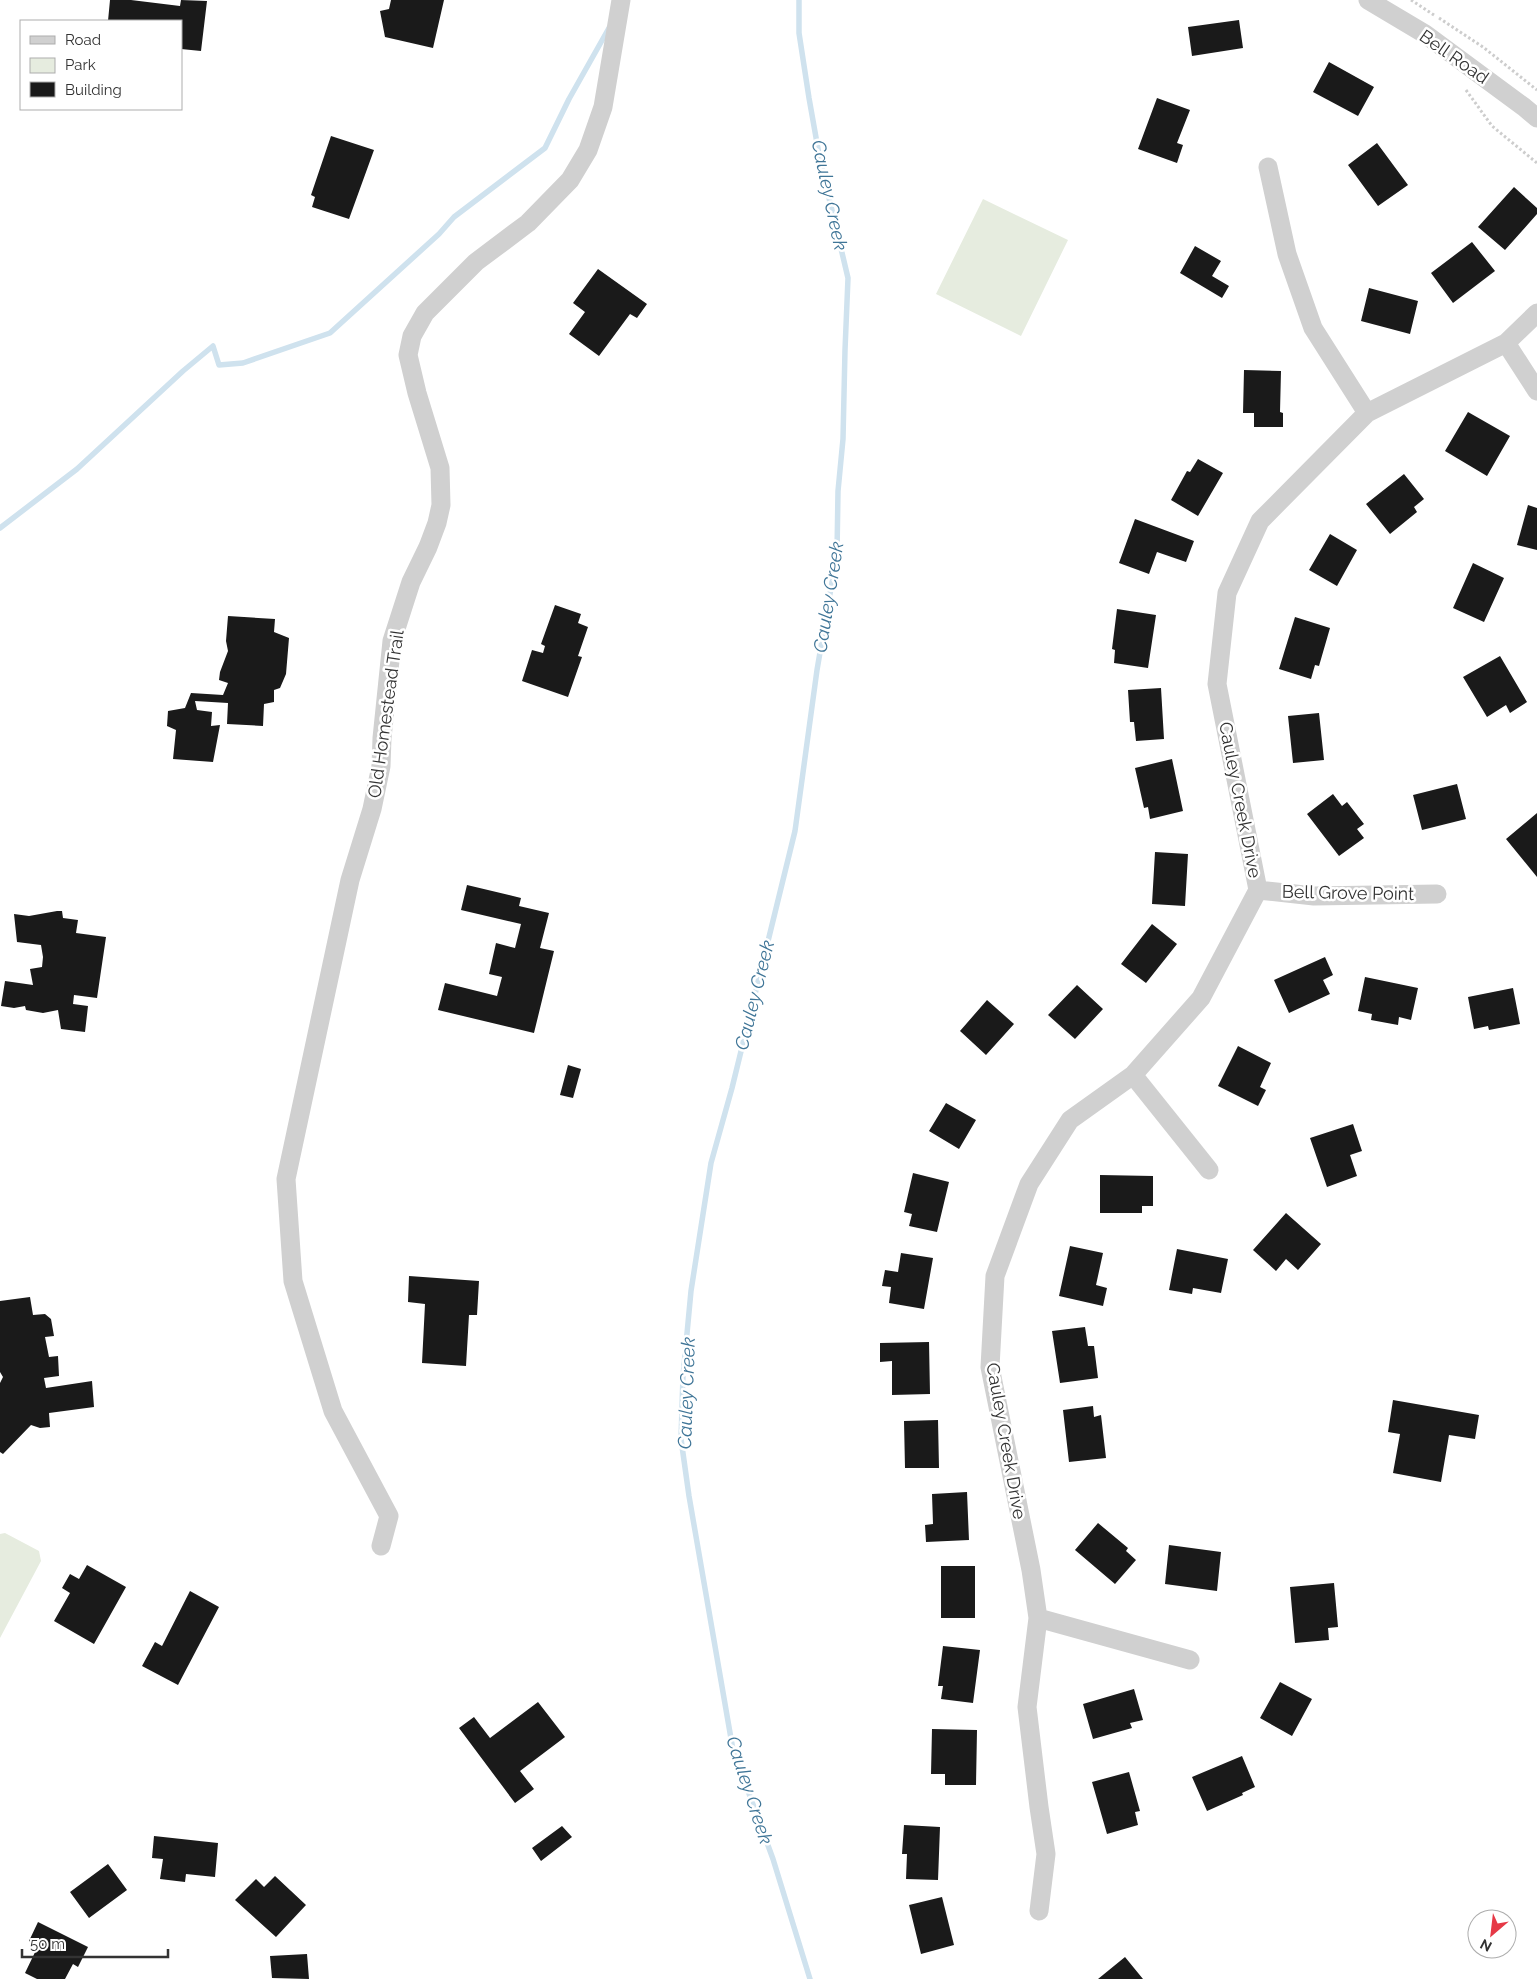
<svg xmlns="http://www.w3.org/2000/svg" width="1537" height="1979" font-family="Raleway,sans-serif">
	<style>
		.green { fill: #e6ecdf }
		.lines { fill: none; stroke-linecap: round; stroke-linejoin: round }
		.stream { stroke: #cfe2ee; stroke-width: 5.5 }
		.building { fill: #1a1a1a }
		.path { stroke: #cdcdcd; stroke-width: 3; stroke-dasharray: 2.5 2.5; stroke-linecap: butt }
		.minor { stroke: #d0d0d0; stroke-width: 19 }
		.labels { text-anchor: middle; stroke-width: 5; stroke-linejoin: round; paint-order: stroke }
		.street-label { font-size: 18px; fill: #333; stroke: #fff }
		.water-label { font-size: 19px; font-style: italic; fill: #3f7597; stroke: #fff }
	</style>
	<rect width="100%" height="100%" fill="#fff"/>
	<path class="green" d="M983,199L1068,240L1021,336L936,294Z
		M5,1533L39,1551L41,1561L0,1638V1534Z"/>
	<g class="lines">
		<path class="stream" d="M799,0V33L809,98L820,160L848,278L845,350L843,439L838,491L837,553L817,670L795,831L732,1088L711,1163L691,1291L683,1376L681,1439L689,1496L733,1750L773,1859L810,1979
			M0,528L77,469L183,371L213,346L219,365L243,363L330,333L439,234L454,217L545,148L569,99L609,28"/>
	</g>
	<path class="building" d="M110,0H131L180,6L181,0L207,1L201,51L181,49V21H108Z
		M391,0H444L433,48L385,37L380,11L389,9Z
		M1239,20L1243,48L1192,56L1188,27Z
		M1329,62L1374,87L1358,116L1313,92Z
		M1157,98L1190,110L1177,143L1183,145L1177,163L1138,149Z
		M331,136L374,150L349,219L312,207L315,197L311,195Z
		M1377,143L1408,185L1378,206L1348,165Z
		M1514,187L1537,208V214L1505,250L1478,227Z
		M1472,242L1495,271L1453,303L1431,273Z
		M1195,246L1221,261L1212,276L1229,286L1222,298L1180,273Z
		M598,269L647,304L637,318L630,314L599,356L569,334L585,312L573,303Z
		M1369,288L1418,301L1410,334L1361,321Z
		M1244,370L1281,371L1280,412L1283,413V427H1254V413H1243Z
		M1468,412L1510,436L1487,476L1445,451Z
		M1198,459L1223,473L1198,516L1171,500L1187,471L1190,472Z
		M1404,474L1424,499L1414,507L1417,512L1390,534L1366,504Z
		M1528,505L1537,508V550L1517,545Z
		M1135,519L1194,541L1186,562L1157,552L1149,574L1119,563Z
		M1330,534L1357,550L1337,586L1309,570Z
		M1473,563L1504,578L1484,622L1453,608Z
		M555,605L581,614L578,623L588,627L578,656L582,657L568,697L522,681L532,650L543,653L545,646L541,644Z
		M1117,609L1156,615L1148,668L1114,663L1115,650L1112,649Z
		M228,616L275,619L274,632L289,638L286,674L280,688L274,690V702L264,704L263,726L227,724L228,703L195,701L197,710L212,712L211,726L220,725L213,762L173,759L176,730L167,726L168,711L185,708L191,693L223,695L228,683L219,680L220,672L228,651L226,641Z
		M1295,617L1330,628L1319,666L1315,665L1311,679L1279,669Z
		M1500,656L1527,702L1510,713L1506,705L1487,717L1463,677Z
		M1161,688L1164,739L1136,741L1134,722H1130L1128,690Z
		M1319,713L1324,760L1293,763L1288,716Z
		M1172,759L1183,811L1150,819L1148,807L1144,808L1135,768Z
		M1457,784L1466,819L1422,830L1413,795Z
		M1333,794L1342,806L1347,802L1364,824L1357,829L1364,838L1339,856L1307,814Z
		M1537,813V877L1506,839Z
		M1155,852L1188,854L1185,906L1152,904Z
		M467,885L521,898L519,906L549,913L540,948L554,951L534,1033L438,1010L445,983L497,996L502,977L489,974L496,943L515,948L521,924L461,910Z
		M57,911H62L63,918L78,920L76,933L106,937L97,998L74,995L73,1004L88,1006L85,1032L61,1029L58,1010L43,1013L26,1010L25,1006L14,1008L1,1006L5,981L33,985L30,969L42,967L43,957L41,945L17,942L14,914L29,916Z
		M1152,924L1177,944L1146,983L1121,964Z
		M1325,957L1333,975L1323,980L1330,994L1289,1013L1274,980Z
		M1365,977L1418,988L1411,1020L1399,1017L1398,1025L1371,1020L1372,1014L1358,1011Z
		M1077,985L1103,1009L1075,1039L1048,1015Z
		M1513,988L1520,1024L1489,1030L1488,1026L1474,1029L1468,997Z
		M987,1000L1014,1024L986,1055L960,1031Z
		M1238,1046L1271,1063L1260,1087L1266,1090L1258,1106L1218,1086Z
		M568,1065L581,1069L573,1098L560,1095Z
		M946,1103L976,1120L959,1149L929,1131Z
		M1353,1124L1362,1151L1350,1155L1357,1176L1327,1187L1310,1138Z
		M913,1173L949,1182L937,1232L909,1226L912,1214L904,1212Z
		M1100,1175L1153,1176V1206H1142V1213H1100Z
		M1286,1213L1321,1244L1298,1270L1286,1259L1276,1271L1253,1250Z
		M1070,1246L1103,1253L1096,1285L1107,1288L1103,1306L1059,1296Z
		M1177,1249L1228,1259L1221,1293L1193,1288L1192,1294L1169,1290Z
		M901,1253L933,1258L924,1309L889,1303L891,1287L882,1286L885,1270L898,1272Z
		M409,1276L479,1281L477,1315H469L466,1366L422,1363L425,1304L408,1302Z
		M30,1297L33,1315L45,1314L51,1319L54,1336L45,1337L49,1357L58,1356L59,1376L44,1378L46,1388L92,1381L94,1407L49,1413L50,1427L40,1428L31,1425L3,1454L0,1452V1383L3,1377L0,1372V1301Z
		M1085,1327L1088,1346H1094L1098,1378L1060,1383L1052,1331Z
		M929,1342L930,1394L892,1395V1361L880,1362V1343Z
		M1393,1400L1479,1415L1475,1439L1449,1435L1441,1482L1393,1473L1400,1434L1388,1432Z
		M1093,1406L1094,1417L1101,1415L1106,1458L1069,1462L1063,1410Z
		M938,1420L939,1468H905L904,1421Z
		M967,1492L969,1540L926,1542L925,1525L933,1524L932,1494Z
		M1098,1523L1128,1548L1126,1551L1136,1560L1115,1584L1075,1550Z
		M1169,1545L1221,1552L1217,1591L1165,1584Z
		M87,1565L126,1587L94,1644L54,1621L70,1593L62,1588L70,1574L79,1579Z
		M941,1566H975V1618H941Z
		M1334,1583L1338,1627L1328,1628L1329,1640L1295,1643L1290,1587Z
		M190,1591L219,1607L178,1685L142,1666L155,1642L162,1646Z
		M943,1646L980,1650L973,1703L941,1699L943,1686H938Z
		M1280,1682L1312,1699L1292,1736L1260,1718Z
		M1134,1689L1143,1720L1130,1723L1132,1728L1093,1739L1083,1704Z
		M538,1702L565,1737L520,1771L534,1789L515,1803L459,1728L474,1717L490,1738Z
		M932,1729L977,1730L976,1785H945V1774H931Z
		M1242,1756L1255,1787L1242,1793L1243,1795L1207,1811L1192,1777Z
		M1129,1772L1140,1811L1135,1812L1138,1825L1107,1834L1092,1782Z
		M904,1825L940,1827L938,1880L906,1879L907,1854H902Z
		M562,1826L572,1837L541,1861L532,1848Z
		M154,1836L218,1843L215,1877L186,1874L185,1882L160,1879L163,1859L152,1858Z
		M108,1864L127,1890L89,1918L70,1892Z
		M275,1876L306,1905L276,1937L235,1900L256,1879L264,1887Z
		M942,1897L954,1945L921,1954L909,1905Z
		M38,1922L88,1947L78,1967L73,1964L65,1979H37L25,1973L38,1946L29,1941Z
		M307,1954L309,1979L272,1978L270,1956Z
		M1125,1957L1143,1979H1098Z"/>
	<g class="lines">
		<path class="path" d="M1411,0L1434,15
			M1439,18L1483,47L1537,90
			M1466,90L1492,126L1537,163"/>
		<path class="minor" d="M1368,0L1425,34L1524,107L1537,118
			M1268,167L1287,254L1313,328L1367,413
			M1506,343L1537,391
			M1258,890L1314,896L1437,894
			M1133,1075L1209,1170
			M381,1546L389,1516L333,1411L293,1281L286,1179L350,880L372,809L381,766L382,738L392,641L411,582L428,547L437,523L441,505L440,468L417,393L408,355L412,336L425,313L476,262L528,223L570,180L588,150L603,107L621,0
			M1038,1618L1190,1660
			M1039,1911L1046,1854L1039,1807L1027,1707L1038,1618L1031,1570L990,1367L995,1276L1029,1184L1070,1120L1133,1075L1201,998L1258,890L1217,684L1227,593L1260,521L1367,413L1506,343L1537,313"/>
	</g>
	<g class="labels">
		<g class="street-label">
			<text transform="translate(1454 57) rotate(35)" y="6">Bell Road</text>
			<text transform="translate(386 714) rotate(-82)" y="6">Old Homestead Trail</text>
			<text transform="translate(1240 800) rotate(79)" y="6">Cauley Creek Drive</text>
			<text transform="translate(1348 893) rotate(1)" y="6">Bell Grove Point</text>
			<text transform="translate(1006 1441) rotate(80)" y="6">Cauley Creek Drive</text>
		</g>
		<g class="water-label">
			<text transform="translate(830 195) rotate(78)" y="7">Cauley Creek</text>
			<text transform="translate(828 597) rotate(-81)" y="7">Cauley Creek</text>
			<text transform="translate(754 995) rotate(-76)" y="7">Cauley Creek</text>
			<text transform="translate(686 1393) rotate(-88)" y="7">Cauley Creek</text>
			<text transform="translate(750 1790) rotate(72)" y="7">Cauley Creek</text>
		</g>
	</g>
	<rect x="20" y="20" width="162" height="90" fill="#ffffff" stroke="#adadad"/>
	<rect x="30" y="36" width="25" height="8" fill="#d0d0d0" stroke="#adadad"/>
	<text x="65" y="45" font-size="15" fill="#333333">Road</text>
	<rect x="30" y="58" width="25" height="15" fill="#e6ecdf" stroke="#adadad"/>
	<text x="65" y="70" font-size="15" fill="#333333">Park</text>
	<rect x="30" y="82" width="25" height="15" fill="#1a1a1a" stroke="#adadad"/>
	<text x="65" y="95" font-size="15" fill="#333333">Building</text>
	<g transform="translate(1492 1934) rotate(208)"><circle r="24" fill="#ffffff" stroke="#adadad"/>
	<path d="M0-4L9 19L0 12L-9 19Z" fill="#e63946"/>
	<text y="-8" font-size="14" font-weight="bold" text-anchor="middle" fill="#333333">N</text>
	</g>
	<path d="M22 1949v8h146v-8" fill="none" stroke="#333333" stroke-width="2.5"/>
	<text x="30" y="1949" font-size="15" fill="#333333" stroke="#ffffff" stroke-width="4" paint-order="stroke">50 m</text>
</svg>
